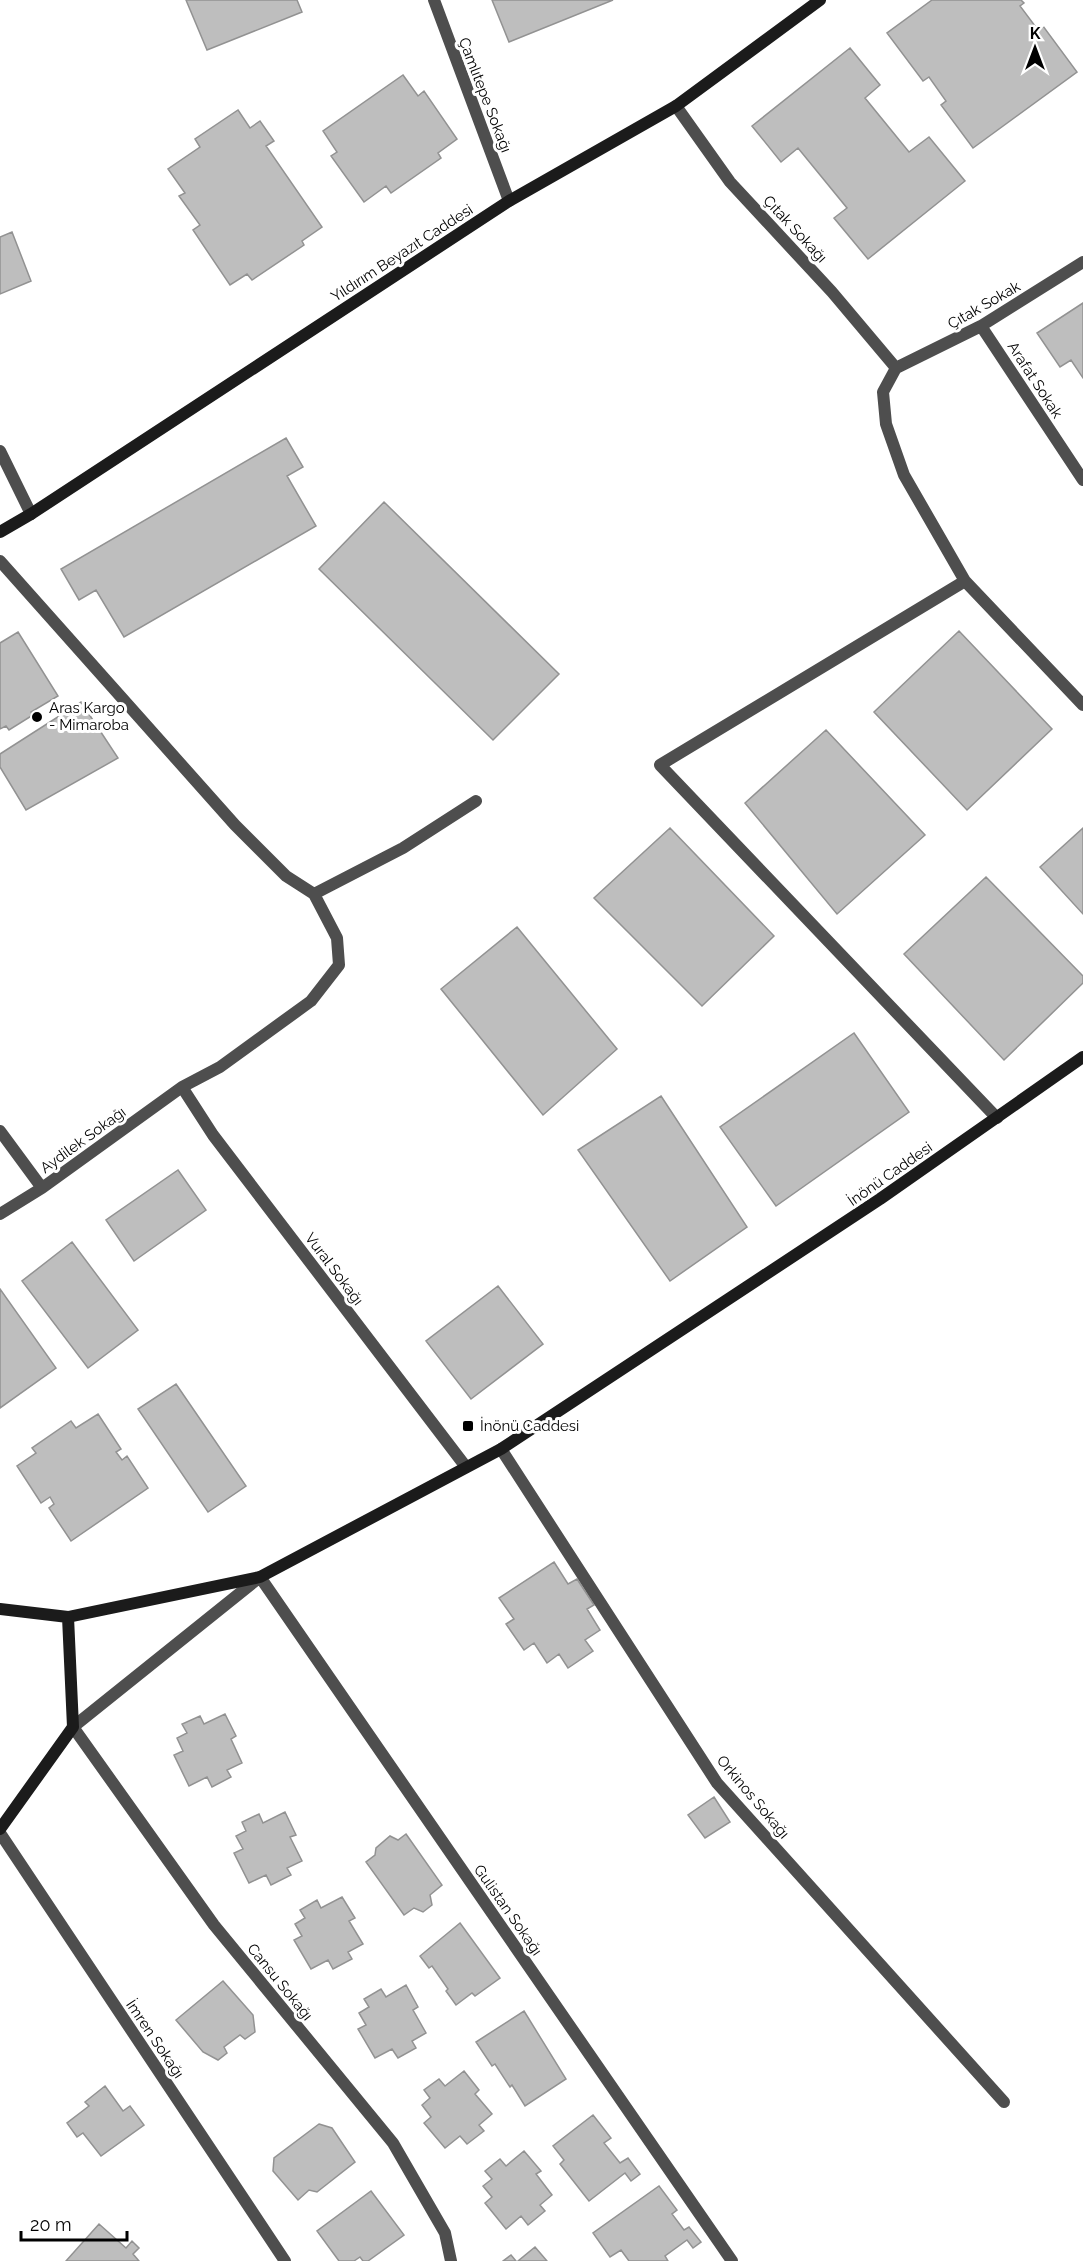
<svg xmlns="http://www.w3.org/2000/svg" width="1083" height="2261" font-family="Raleway,sans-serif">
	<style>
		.building { fill: #bebebe; stroke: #929292; stroke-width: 1.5 }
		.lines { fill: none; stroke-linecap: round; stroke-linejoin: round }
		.street { stroke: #4e4e4e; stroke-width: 12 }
		.secondary { stroke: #1b1b1b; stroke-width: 12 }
		.poi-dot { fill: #000; stroke: #fff; stroke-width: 2 }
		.labels { text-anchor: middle; stroke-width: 6; stroke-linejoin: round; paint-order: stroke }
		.street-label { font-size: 15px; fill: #000; stroke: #fff }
		.poi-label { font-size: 15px; fill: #000; stroke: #fff; text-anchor: start }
	</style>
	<rect width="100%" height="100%" fill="#fff"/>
	<path class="building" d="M186,0H297L302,12L207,50Z
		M492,0H613L509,42Z
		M932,0H1021L1024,3L1020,6L1038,30L1043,26L1077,72L973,148L941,105L946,101L929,77L923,81L887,33Z
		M850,48L880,85L865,98L909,152L929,137L965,181L868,259L834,218L847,208L798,148L781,162L752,126Z
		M403,75L418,96L424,91L457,139L438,153L441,158L391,193L386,186L364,202L331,156L337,152L323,131Z
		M238,110L250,128L260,121L274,141L266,146L322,227L302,241L304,245L252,280L247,274L230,285L193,230L200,225L179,196L185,193L168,169L200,147L195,139Z
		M12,232L31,281L0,294V237Z
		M1083,303V378L1071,360L1060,367L1037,333Z
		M286,438L303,467L287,476L316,526L124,637L96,590L79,600L61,569Z
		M384,502L559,674L493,740L319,569Z
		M959,631L1052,729L967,810L874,712Z
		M18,632L58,696L31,712L33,715L9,730L6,726L0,729V643Z
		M81,702L118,758L26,810L0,767V754Z
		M826,730L925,835L837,914L745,803Z
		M670,828L774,936L702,1006L594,898Z
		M1083,828V914L1040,867Z
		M986,877L1083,976V983L1004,1060L904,954Z
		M517,927L617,1049L543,1115L441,989Z
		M854,1033L909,1112L776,1206L720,1127Z
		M661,1096L747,1227L670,1281L578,1150Z
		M178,1170L206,1210L134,1261L106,1220Z
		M72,1242L138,1330L88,1368L22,1281Z
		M498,1286L543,1344L471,1399L426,1341Z
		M0,1289L56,1368L0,1408Z
		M176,1384L246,1486L208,1512L138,1409Z
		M98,1414L121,1449L116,1452L122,1460L127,1456L148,1488L71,1541L49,1508L54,1504L50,1497L41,1503L17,1466L36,1453L32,1448L71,1421L76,1428Z
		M554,1562L568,1584L577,1579L594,1605L587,1609L600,1630L585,1640L593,1651L568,1668L559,1654L547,1663L534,1643L524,1650L506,1624L514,1619L499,1598Z
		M225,1714L236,1736L231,1739L242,1763L227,1770L231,1777L212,1787L207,1777L189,1786L174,1755L183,1751L177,1738L187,1733L182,1724L200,1716L204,1724Z
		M714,1797L730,1822L705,1838L688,1815Z
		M285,1812L296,1835L290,1837L302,1861L287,1868L291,1875L271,1885L266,1875L249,1883L234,1853L243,1849L236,1836L246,1831L242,1822L259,1814L263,1823Z
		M406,1834L442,1885L430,1895L432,1905L423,1912L414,1908L404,1915L366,1862L375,1855L376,1848L390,1836L398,1840Z
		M342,1897L355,1918L349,1921L363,1944L348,1952L352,1959L333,1969L328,1960L311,1969L294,1940L302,1936L295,1924L305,1918L300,1910L317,1900L321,1908Z
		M460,1923L500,1978L475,1996L472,1993L456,2005L446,1991L448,1989L432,1966L429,1968L420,1956Z
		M223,1981L253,2015L255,2032L245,2039L240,2035L224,2047L227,2053L218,2060L203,2052L176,2020Z
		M406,1985L418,2007L413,2010L426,2033L412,2041L416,2048L398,2058L392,2049L375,2058L358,2029L366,2025L359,2013L369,2007L364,1999L381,1989L386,1997Z
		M524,2011L566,2079L525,2106L512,2085L510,2087L495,2064L492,2066L476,2042Z
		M464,2071L479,2090L475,2094L492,2114L479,2125L484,2131L467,2144L460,2136L445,2148L424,2123L431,2117L422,2105L430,2098L424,2090L439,2079L445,2086Z
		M105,2086L123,2111L130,2106L144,2125L101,2156L83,2133L77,2137L67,2123L89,2106L85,2102Z
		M593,2115L611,2138L604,2143L620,2163L628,2158L640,2174L631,2181L625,2173L589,2201L560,2164L564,2160L553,2146Z
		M319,2124L332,2128L355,2162L317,2192L309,2190L298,2200L273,2171L274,2158Z
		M524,2151L541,2171L536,2174L552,2195L540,2205L545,2211L528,2225L521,2216L506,2229L485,2203L492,2197L483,2186L492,2179L485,2171L500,2159L506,2166Z
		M659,2186L677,2210L672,2214L684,2230L689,2227L701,2242L693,2248L687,2240L665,2256L668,2261H629L621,2250L610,2257L593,2233Z
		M371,2191L404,2235L368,2261H363L360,2257L354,2261H339L317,2231Z
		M99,2224L126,2248L132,2241L139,2248L133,2254L139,2261H66Z
		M535,2247L547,2261H518Z
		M511,2255L516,2261H503Z"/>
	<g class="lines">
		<path class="street" d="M434,0L509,201
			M676,106L730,182L832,292L896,368
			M981,326L1083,480
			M896,368L883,392L886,424L904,475L965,581L1083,705
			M896,368L981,326L1083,262
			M0,451L31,514
			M0,561L235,825L286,876L314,894L403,848L476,801
			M965,581L660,765L997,1118
			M182,1087L213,1135L466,1467
			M0,1131L42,1188
			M0,1214L42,1188L182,1087L220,1067L311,1001L339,965L337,938L314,894
			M501,1449L717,1783L1004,2102
			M0,1833L285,2261
			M451,2261L445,2233L393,2143L214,1925L73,1727L260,1577L732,2261"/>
		<path class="secondary" d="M0,532L31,514L509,201L676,106L820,0
			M0,1609L68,1617L260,1577L501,1449L880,1199L1083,1057
			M0,1829L73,1727L68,1617"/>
	</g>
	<g class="poi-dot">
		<circle cx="37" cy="717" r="6"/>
		<rect x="462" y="1420" width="12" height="12" rx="3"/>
	</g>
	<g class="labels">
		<g class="street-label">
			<text transform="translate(485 95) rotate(69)" y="5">Çamlıtepe Sokağı</text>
			<text transform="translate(795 229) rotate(47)" y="5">Çıtak Sokağı</text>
			<text transform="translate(402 253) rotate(-33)" y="5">Yıldırım Beyazıt Caddesi</text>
			<text transform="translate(984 305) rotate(-30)" y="5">Çıtak Sokak</text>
			<text transform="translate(1035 380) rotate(57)" y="5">Arafat Sokak</text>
			<text transform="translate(83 1140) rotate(-36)" y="5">Aydilek Sokağı</text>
			<text transform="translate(890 1174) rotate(-35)" y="5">İnönü Caddesi</text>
			<text transform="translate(334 1269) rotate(53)" y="5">Vural Sokağı</text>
			<text transform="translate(753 1797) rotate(50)" y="5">Orkinos Sokağı</text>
			<text transform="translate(508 1910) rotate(55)" y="5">Gulistan Sokağı</text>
			<text transform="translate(280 1982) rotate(51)" y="5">Cansu Sokağı</text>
			<text transform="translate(155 2039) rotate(56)" y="5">İmren Sokağı</text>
		</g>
		<g class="poi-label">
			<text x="49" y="713">Aras Kargo<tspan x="49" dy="17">- Mimaroba</tspan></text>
			<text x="480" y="1431">İnönü Caddesi</text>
		</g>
	</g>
	<g transform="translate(1035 48)" stroke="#ffffff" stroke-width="4.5" paint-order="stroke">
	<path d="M0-4.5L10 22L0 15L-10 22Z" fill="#000000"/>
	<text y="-9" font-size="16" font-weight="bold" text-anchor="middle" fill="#000000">K</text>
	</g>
	<path d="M21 2231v9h106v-9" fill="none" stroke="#000000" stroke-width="3"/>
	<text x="30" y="2231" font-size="18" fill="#000000" stroke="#ffffff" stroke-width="4.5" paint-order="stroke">20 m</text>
</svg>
